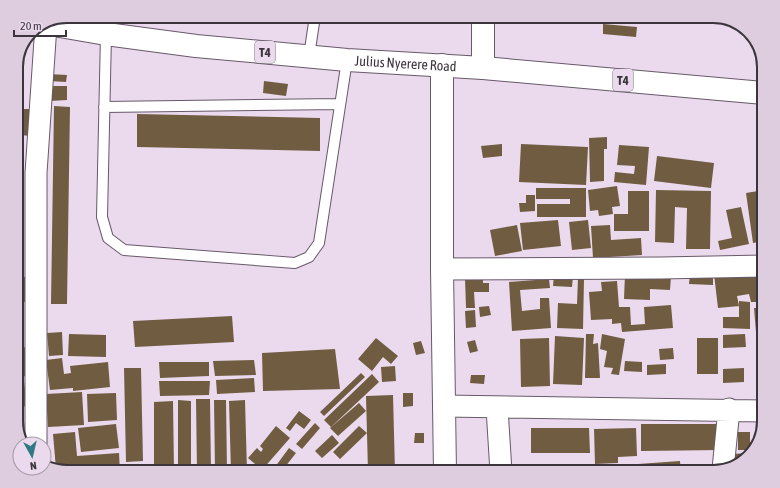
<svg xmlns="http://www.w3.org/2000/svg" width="780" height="488" font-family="'Asap Condensed',sans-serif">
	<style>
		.building { fill: #705c41 }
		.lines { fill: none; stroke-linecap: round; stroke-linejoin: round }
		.service-casing { stroke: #675969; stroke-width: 12 }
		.minor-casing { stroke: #675969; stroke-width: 23 }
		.tertiary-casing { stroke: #675969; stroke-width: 24 }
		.secondary-casing { stroke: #675969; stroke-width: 24 }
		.trunk-casing { stroke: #675969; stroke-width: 24 }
		.service { stroke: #fff; stroke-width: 10 }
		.minor { stroke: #fff; stroke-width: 21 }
		.tertiary { stroke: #fff; stroke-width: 22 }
		.secondary { stroke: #fff; stroke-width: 22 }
		.trunk { stroke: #fff; stroke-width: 22 }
		.labels { text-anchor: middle; stroke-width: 4; stroke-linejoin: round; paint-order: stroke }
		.shield { fill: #ebdaed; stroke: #706672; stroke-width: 1 }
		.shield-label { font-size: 13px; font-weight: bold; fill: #3c353d }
		.street-label { font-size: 14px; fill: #3c353d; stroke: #ebdaed }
		.rim { fill: none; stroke: #3c353d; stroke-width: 2 }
	</style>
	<rect width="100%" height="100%" fill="#ebdaed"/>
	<path class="building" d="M603,24L637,27L636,37L603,34Z
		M48,74L67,75L66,82L48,81Z
		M264,81L288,84L286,96L263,93Z
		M50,86H67V100L50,101Z
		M54,106L70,107L67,304H51Z
		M20,109H32L31,136L19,135Z
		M137,114L320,118V151L137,147Z
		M607,137V149H604V181L590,182L589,138Z
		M502,144V156L483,158L481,146Z
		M521,144L588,147L586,185L519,182Z
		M619,145L649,147L646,185L614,182L615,172L634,174L635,166L617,165Z
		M657,156L714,163L711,188L654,181Z
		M16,183H18V215H16Z
		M617,186L620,206L612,207L613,214L599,216L598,210L590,211L588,190Z
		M536,188H586V217H537V204H570V199H536Z
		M656,190L711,191L710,249H686L687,208L675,207L674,243L655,242Z
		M764,190V241L753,243L746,193Z
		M628,191H649V231H614V214H628Z
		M526,195H535V211L520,212L519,203H526Z
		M741,207L749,244L720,250L718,241L732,238L726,210Z
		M558,220L561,246L523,250L520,223Z
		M588,220L591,248L572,250L569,222Z
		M517,225L522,251L495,256L490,230Z
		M610,225L611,240L641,238L642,255L593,258L591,226Z
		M690,273H713V285L689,284Z
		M757,273L758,279L762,278L763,283L757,284L759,302H751L749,294L737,296L739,306L718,308L714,274Z
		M625,274L671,276L670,290L650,289V300L624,299Z
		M554,275L573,276L572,287L553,286Z
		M16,277H27V302H16Z
		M465,278H483V283H489V292H474L475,308H466Z
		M578,278L584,279L583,329L557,328L558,303L577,304Z
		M549,279L550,288L520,290L522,311L540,309V298H549L551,328L512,331L509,282Z
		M617,281L619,307H630L631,325L645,324L644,307L671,305L673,328L622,332L621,323L612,324V319L591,320L589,292L602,291L601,282Z
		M761,292H764V332H756L754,308H762Z
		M739,301L750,302V329L723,328V317H739Z
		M489,306L491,315L480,317L479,307Z
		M475,310L476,327L466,328L465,311Z
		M232,316L234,342L135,347L133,321Z
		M20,324L21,345L16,346V325Z
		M62,332L63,355L49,356L47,333Z
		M69,334L106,335V357L68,356Z
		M586,334H594L593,344L598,343L600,378H585Z
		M602,334L625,339L619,375L611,374L613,368L604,367L607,351L600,349Z
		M745,334L746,347L723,348V335Z
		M555,336L584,338L582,385L553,384Z
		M376,338L398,356L391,364L383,357L372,371L358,359Z
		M549,338L550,386L521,387L520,339Z
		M697,338H718V374H697Z
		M475,340L478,351L470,353L467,342Z
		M421,341L425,353L416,355L413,343Z
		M27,347L29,376L16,377V348Z
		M673,348L674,359L660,360L659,349Z
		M335,349L340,389L263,391L262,353Z
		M62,358L64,374L71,373L70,366L108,362L110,387L73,391V388L50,390L46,360Z
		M254,360L256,375L215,376L213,361Z
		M625,361L642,362V372L624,371Z
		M159,362H209V376L160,378Z
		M666,364V374L647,375V365Z
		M395,366L396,381L382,382L381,367Z
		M124,368H141L143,461L126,462Z
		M744,368V382L723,383V369Z
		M361,373L365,377L324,416L320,412Z
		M372,374L379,382L331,427L324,420Z
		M471,375H485L484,384L470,383Z
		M254,378L255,392L217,394L216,380Z
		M24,381L27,406L16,408V382Z
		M159,381H210L209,395L160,396Z
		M82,392L84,425L48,427L46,394Z
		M116,393L117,420L88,422L87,394Z
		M403,393H413V406L403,407Z
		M393,395L395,472H368L366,396Z
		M196,399H210L211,472H197Z
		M178,400L191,401V472H178Z
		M214,400H226L227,472H215Z
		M245,400L247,472H231L229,401Z
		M173,401L174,472H154V402Z
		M359,403L366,411L338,436L330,428Z
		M299,411L311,420L304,429L296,423L290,431L286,428Z
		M23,415L24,444H22L16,424V416Z
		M315,423L320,428L302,449L296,444Z
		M116,424L119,448L81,452L78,428Z
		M641,424H721V450L641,451Z
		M276,426L290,438L262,470L248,458L257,448L261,452L263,449L260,446Z
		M359,426L367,433L340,459L333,452Z
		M531,428H589L590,453H531Z
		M636,428L637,456L618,457V463L595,464L594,429Z
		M75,432L77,456L119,453L120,472H67L56,469L53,434Z
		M738,432H750V450H738Z
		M415,433H424V443H414Z
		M332,435L339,443L322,458L315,451Z
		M289,448L296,453L281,472L275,467Z
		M751,453L738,465L731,467V454Z
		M680,461L681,472H611L610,466Z"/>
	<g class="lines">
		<g class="service-casing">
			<path id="service" d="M106,34L102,217L108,238L124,250L295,263L309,257L319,243L347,60
				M309,56L315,16
				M104,107L340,104"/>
		</g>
		<g class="minor-casing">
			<path id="minor" d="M442,269L661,268L764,266
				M444,406L764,411
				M497,408L501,472
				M36,444V173L46,25
				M723,469L729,409"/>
		</g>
		<g class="tertiary-casing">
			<path id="tertiary" d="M483,16V68"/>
		</g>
		<g class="secondary-casing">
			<path id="secondary" d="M442,65V269L445,472"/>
		</g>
		<g class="trunk-casing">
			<g id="trunk">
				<path id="s1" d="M48,24L106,34L196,46L347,60L483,68L764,93"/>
			</g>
		</g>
		<use href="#service" class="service"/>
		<use href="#minor" class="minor"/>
		<use href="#tertiary" class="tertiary"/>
		<use href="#secondary" class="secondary"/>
		<use href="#trunk" class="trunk"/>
	</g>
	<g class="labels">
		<g class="shield">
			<rect x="255" y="41" width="20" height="22" rx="3"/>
			<rect x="613" y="69" width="20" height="22" rx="3"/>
		</g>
		<g class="shield-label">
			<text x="265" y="57">T4</text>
			<text x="623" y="85">T4</text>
		</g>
		<g class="street-label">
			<text dy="5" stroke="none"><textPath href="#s1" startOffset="360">Julius Nyerere Road</textPath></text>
		</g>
	</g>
	<path d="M0 0H780V488H0ZM67 23H713A44 44 0 0 1 757 67V421A44 44 0 0 1 713 465H67A44 44 0 0 1 23 421V67A44 44 0 0 1 67 23Z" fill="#ddcddf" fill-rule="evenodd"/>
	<path class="rim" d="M67 23H713A44 44 0 0 1 757 67V421A44 44 0 0 1 713 465H67A44 44 0 0 1 23 421V67A44 44 0 0 1 67 23Z"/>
	<g transform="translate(32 456) rotate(172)"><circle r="19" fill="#ebdaed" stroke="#a598a7"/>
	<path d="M0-3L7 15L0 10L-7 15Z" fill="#317982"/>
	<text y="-6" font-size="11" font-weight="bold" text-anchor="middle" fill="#3c353d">N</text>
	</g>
	<path d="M14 30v6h52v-6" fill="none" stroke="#3c353d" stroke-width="2"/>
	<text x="20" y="30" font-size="12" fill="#3c353d" stroke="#ebdaed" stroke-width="3" paint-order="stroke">20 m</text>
</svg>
